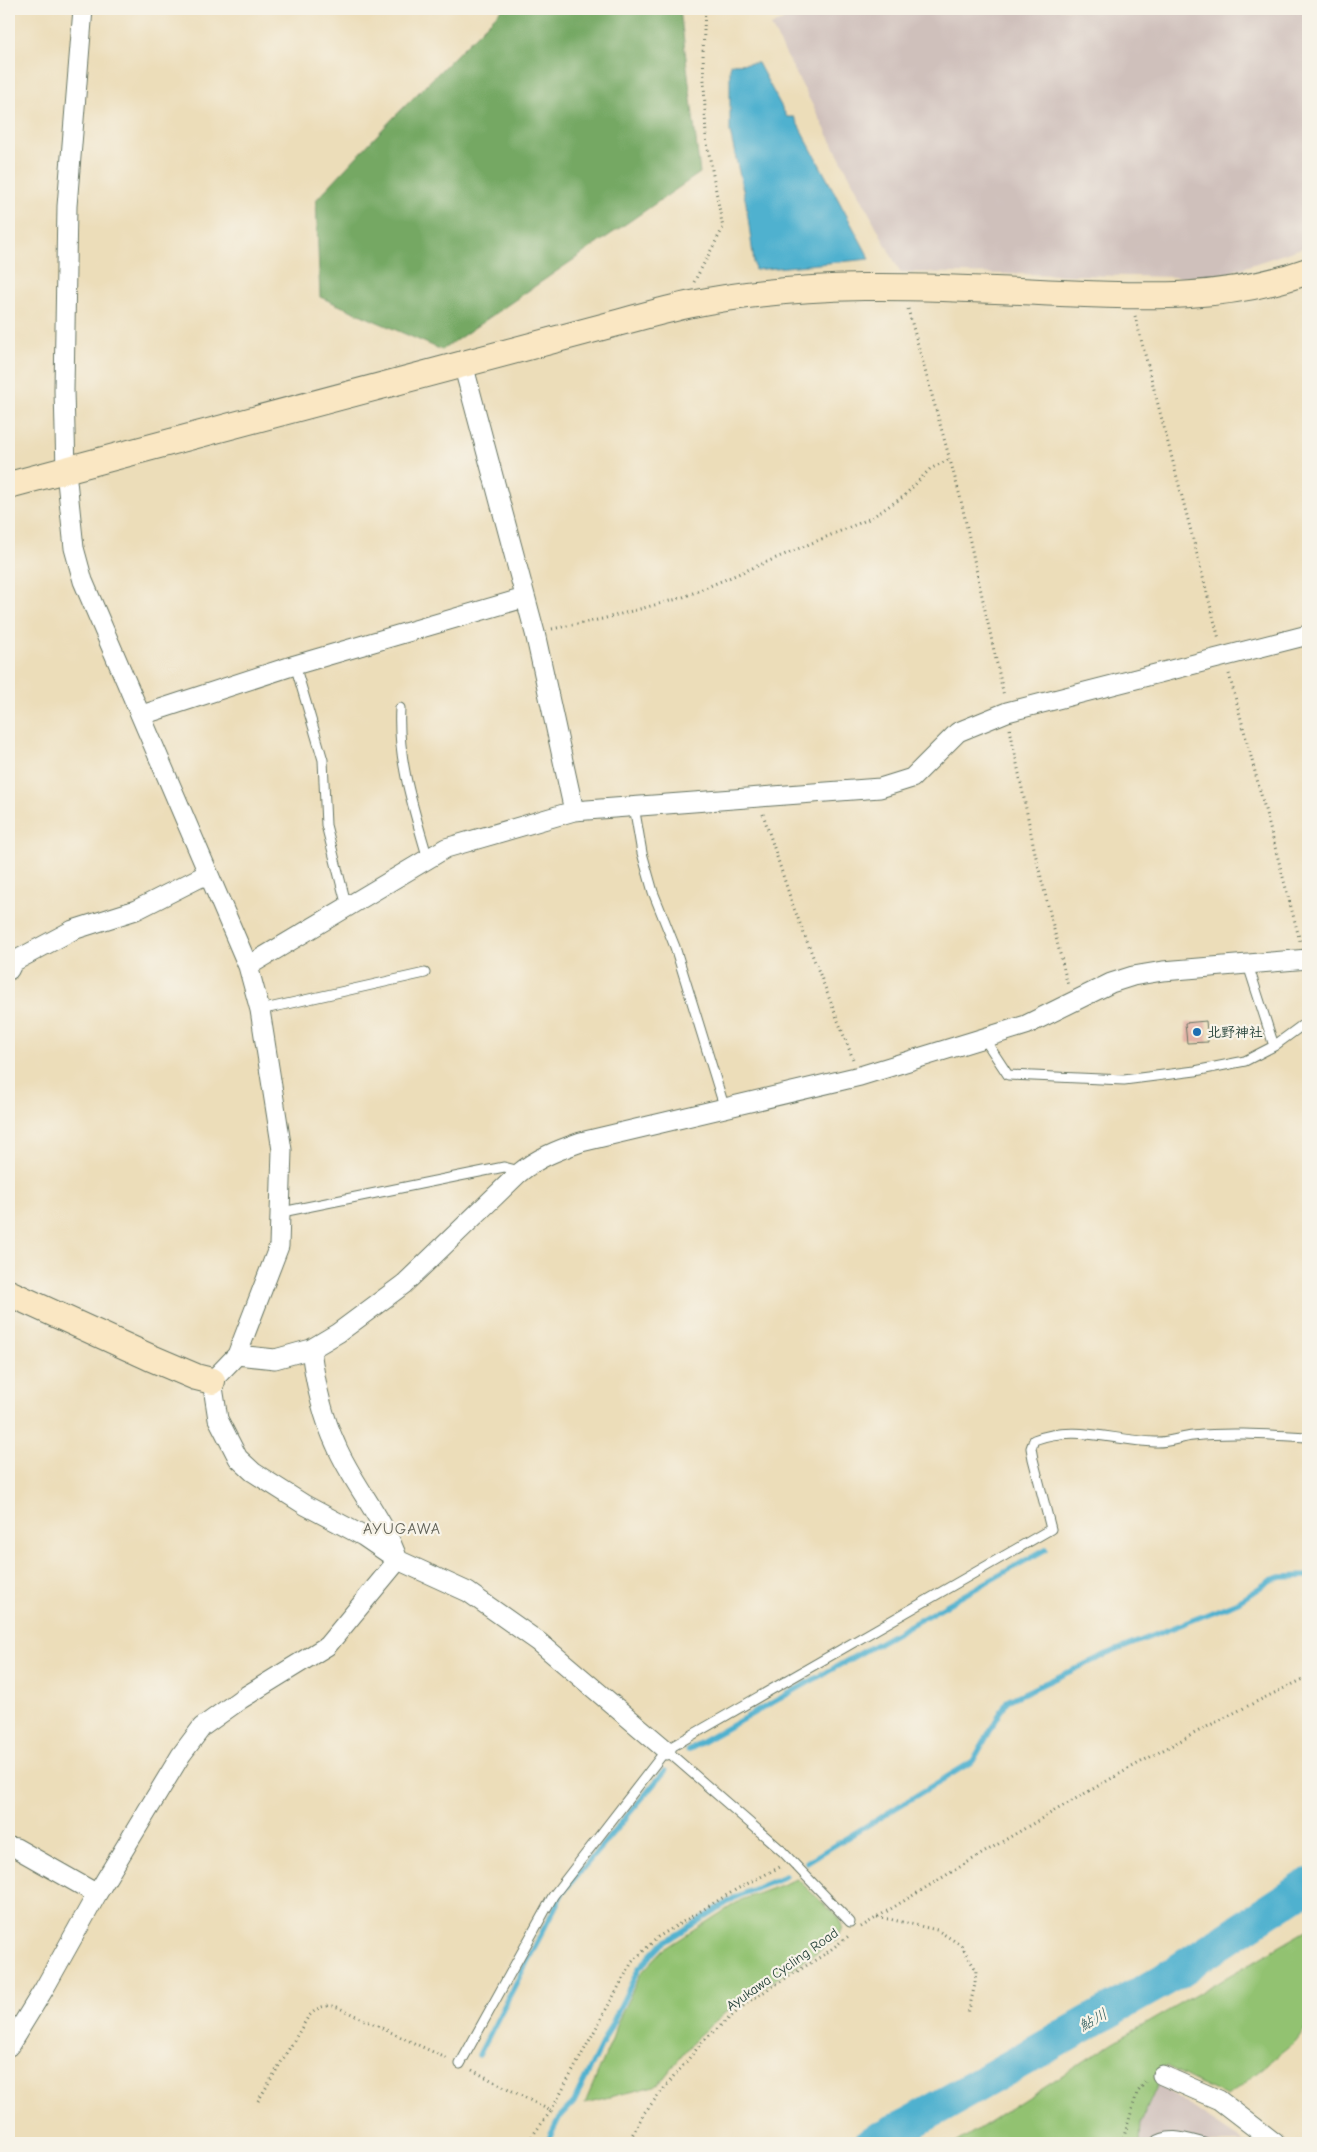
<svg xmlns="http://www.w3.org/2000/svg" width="1317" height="2152" font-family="'Comic Neue','Klee One',sans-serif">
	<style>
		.industrial { fill: #cfc0bb }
		.green { fill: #92c271; stroke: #588052 }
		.forest { fill: #75a863; stroke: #4a724c }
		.water { fill: #50b1cf; stroke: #387782 }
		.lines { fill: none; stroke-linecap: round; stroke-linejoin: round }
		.stream { stroke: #50b1cf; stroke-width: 5.5 }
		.river { stroke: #50b1cf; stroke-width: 34 }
		.building { fill: #e1ac9f }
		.lane-casing { stroke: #677563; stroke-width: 11 }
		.street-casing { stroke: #677563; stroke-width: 21 }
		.secondary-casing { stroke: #677563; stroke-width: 28 }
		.path { stroke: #677563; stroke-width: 3; stroke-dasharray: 1 4; stroke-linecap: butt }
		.lane { stroke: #fff; stroke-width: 9 }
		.street { stroke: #fff; stroke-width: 19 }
		.secondary { stroke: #fae7c3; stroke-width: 26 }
		.poi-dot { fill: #1f6fb2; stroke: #f7f3e8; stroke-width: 2 }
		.labels { text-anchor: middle; stroke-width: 4.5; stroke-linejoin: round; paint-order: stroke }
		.poi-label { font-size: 14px; font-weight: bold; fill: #1f3d34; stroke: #f7f3e8; text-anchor: start }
		.street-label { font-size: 14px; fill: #1f3d34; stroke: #f7f3e8 }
		.water-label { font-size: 15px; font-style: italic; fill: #2b5a5b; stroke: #f7f3e8 }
		.quarter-label { font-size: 16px; letter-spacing: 1px; fill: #636459; stroke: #f7f3e8 }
	</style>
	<rect width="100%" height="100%" fill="#f7f3e8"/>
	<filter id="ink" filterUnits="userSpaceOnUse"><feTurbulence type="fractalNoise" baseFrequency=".02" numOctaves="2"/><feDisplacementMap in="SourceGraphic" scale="10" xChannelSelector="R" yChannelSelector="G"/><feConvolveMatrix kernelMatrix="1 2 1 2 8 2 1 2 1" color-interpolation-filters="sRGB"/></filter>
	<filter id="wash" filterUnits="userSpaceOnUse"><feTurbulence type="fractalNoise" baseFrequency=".0096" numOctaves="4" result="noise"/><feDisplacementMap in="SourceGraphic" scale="20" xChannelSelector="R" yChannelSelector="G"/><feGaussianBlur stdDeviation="1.12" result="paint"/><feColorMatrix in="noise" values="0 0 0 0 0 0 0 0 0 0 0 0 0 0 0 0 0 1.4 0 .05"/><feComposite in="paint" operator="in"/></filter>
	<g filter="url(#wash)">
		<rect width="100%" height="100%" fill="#ecddb9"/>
		<path class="industrial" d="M803,9H1308V246L1227,273L1183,277L900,272L771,26Z
			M1158,2084L1246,2143H1140L1141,2122Z"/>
		<path class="green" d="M797,1879L840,1919L842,1927L837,1939L726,2012L698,2036L658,2085L585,2103L612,2040L616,2025L641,1973L663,1950L741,1900Z
			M1308,1930V2025L1295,2042L1227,2097L1166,2066L1141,2122L1140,2143H956L1114,2042Z"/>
		<path class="forest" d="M502,9H680L700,173L442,350L320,297L316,200L393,118Z"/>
		<path class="water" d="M758,63L787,117H794L870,259L755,270L746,203L730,132V64Z"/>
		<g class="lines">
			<path class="stream" d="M688,1750L1046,1549
				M807,1862L973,1761L1007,1701L1107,1654L1238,1602L1271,1580L1281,1577L1308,1576
				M479,2055L563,1892L665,1771
				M547,2143L559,2118L574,2102L639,1968L662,1944L736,1897L785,1876"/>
			<path class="river" d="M871,2143L909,2124L1164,1980L1308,1885"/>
		</g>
		<g id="blocks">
			<path class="building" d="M1206,1021L1208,1042L1187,1043L1185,1023Z"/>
		</g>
	</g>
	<g filter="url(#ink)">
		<use href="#blocks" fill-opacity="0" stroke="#677563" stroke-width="1"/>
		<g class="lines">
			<g class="lane-casing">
				<path id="lane" d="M295,665L323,760L326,825L347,907
					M400,708C397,760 414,810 428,859
					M634,806L642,853L653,892L675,947L725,1109
					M1248,965L1274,1046
					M260,1010L425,973
					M986,1037L989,1046L1008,1075L1124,1080L1195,1071L1245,1061L1274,1046L1308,1021
					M282,1212L504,1167L512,1169L518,1174
					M666,1750L782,1851L850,1922
					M460,2064L553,1896L666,1750L1051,1529L1033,1459L1031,1448L1034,1440C1074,1424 1114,1441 1155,1442C1168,1443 1181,1437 1193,1436C1231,1432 1270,1435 1308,1437
					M1153,2143C1169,2131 1186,2138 1204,2143"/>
			</g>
			<g class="street-casing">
				<path id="street" d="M83,9L67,206L64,390L66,471L74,548L83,581L248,966L260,1010L282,1150L279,1246L237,1355L212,1381L218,1419L238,1458L253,1472L305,1505L363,1536L398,1560L468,1592L539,1642L666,1750
					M463,364L535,633L574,811
					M142,715L295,665L524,598
					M248,966L446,848L574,811L880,788L912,778L958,732L1007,712L1308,635
					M9,970L13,962L73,930L136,910L207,874
					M237,1355L275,1359L311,1349L338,1333L404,1284L518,1174C537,1158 558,1150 581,1142L860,1076L1026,1025L1111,983L1133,976L1163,971L1308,959
					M9,1847L16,1848L97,1894
					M9,2046L44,1989L97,1894L181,1755L202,1727L241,1699L327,1646L398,1560C384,1518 353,1485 336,1445C322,1415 315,1382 311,1349
					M1162,2075L1219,2100L1275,2143"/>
			</g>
			<g class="secondary-casing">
				<path id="secondary" d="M9,485L621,322C643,316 665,310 687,305C745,293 805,288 864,287C930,286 996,290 1061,293C1145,297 1228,300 1308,271
					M9,1293L149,1357L196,1377L212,1381"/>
			</g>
			<path class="path" d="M694,282L723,228L706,138L703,53L705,9
				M908,309L960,496L1004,696
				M1135,316L1219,639
				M552,629L602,619L681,598L869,519L903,497L930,469L950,459
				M1229,674L1300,941
				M1010,729L1035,853L1068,986
				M763,814L792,903L853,1059
				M877,1918L889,1919L937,1930L961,1945L976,1970L975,1984L968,2014
				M861,1927C1007,1838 1153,1749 1308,1677
				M472,2070L551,2111L527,2143
				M258,2101L308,2017C318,2007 324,2004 337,2007L448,2059
				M551,2111L632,1962L658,1937L737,1889L780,1867
				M628,2143L644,2113L704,2040L748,2002L825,1954L850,1935
				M1122,2143L1137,2093L1146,2081"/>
			<use href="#lane" class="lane"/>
			<use href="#street" class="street"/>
			<use href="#secondary" class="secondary"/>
		</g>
	</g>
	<circle class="poi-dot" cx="1197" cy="1032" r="5"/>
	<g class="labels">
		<g class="poi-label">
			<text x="1207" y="1037">北野神社</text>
		</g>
		<g class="street-label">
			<text transform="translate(782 1969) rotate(-35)" y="5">Ayukawa Cycling Road</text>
		</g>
		<g class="water-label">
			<text transform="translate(1093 2020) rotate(-29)" y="5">鮎川</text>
		</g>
		<g class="quarter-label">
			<text x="402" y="1534">AYUGAWA</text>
		</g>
	</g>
	<rect width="1317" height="2152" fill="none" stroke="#f7f3e8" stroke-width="30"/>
</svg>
